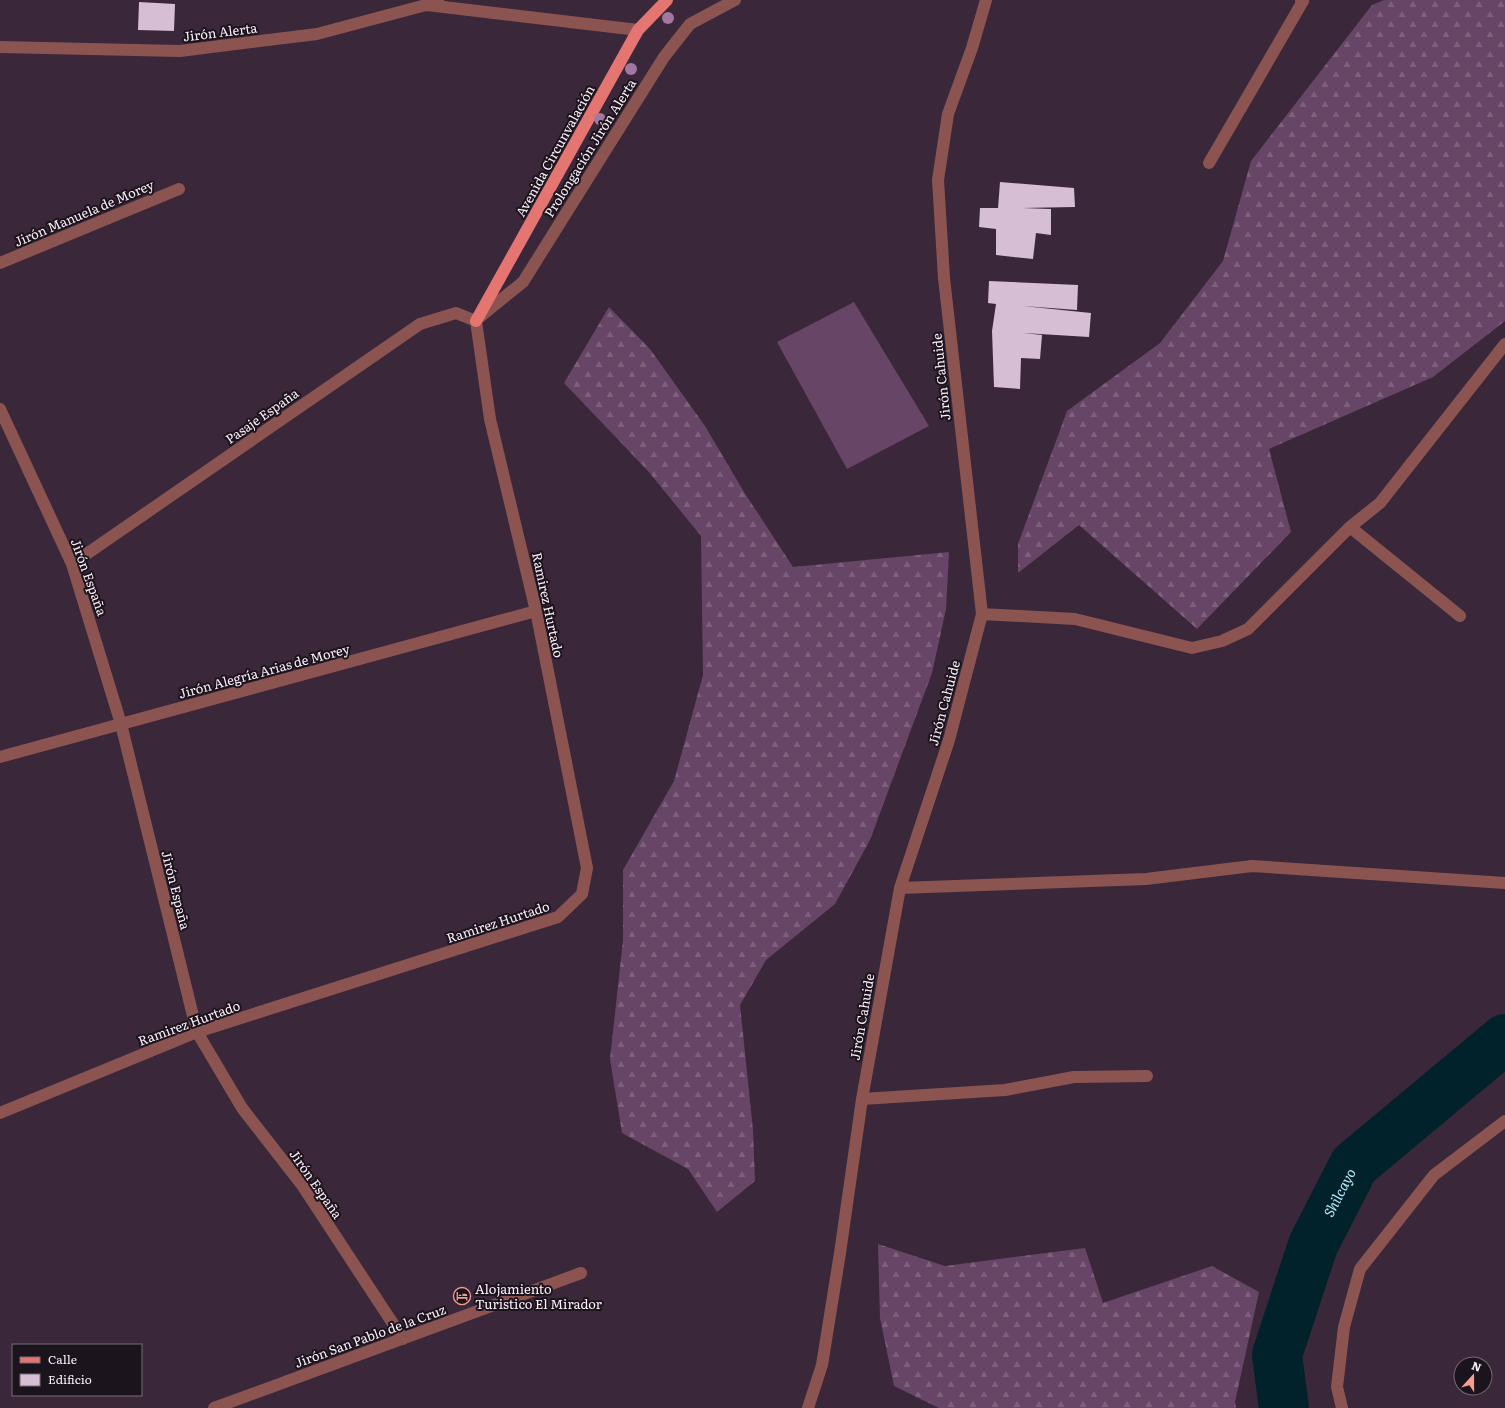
<svg xmlns="http://www.w3.org/2000/svg" width="1505" height="1408" font-family="Literata,serif">
	<style>
		.forest { fill: url(#forest-firs) }
		.garden { fill: #674566 }
		.lines { fill: none; stroke-linecap: round; stroke-linejoin: round }
		.river { stroke: #01222b; stroke-width: 50 }
		.building { fill: #d6bed5 }
		.minor { stroke: #8b5451; stroke-width: 12 }
		.major { stroke: #e47571; stroke-width: 12 }
		.tree { fill: #a277a1 }
		.labels { text-anchor: middle; stroke-width: 4; stroke-linejoin: round; paint-order: stroke }
		.street-label { font-size: 13px; fill: #fceffb; stroke: #1c141c }
		.poi-label { font-size: 13px; fill: #fceffb; stroke: #1c141c; text-anchor: start }
		.water-label { font-size: 14px; font-style: italic; fill: #b8e8f8; stroke: #1c141c }
	</style>
	<defs>
		<pattern id="forest-firs" width="22" height="20" patternUnits="userSpaceOnUse"><rect width="22" height="20" fill="#674566"/><path d="M5 1l3.5 6h-7zM16 11l3.5 6h-7z" fill="#7e607d"/></pattern>
	</defs>
	<rect width="100%" height="100%" fill="#3a273a"/>
	<path class="forest" d="M1384,0H1505V321L1433,377L1269,449L1291,532L1197,629L1079,525L1018,573V544L1067,411L1160,343L1223,261L1251,161L1372,5Z
		M609,307L650,349L705,426L744,492L793,567L949,552L946,609L932,673L870,840L835,904L766,960L740,1005L753,1130L755,1181L717,1212L688,1169L622,1133L610,1059L623,940V870L674,781L703,675L701,536L648,471L564,383Z
		M878,1244L945,1266L1085,1248L1103,1303L1212,1266L1259,1292L1235,1402L1236,1408H939L894,1386L880,1318Z"/>
	<path class="garden" d="M854,302L929,426L847,469L777,342Z"/>
	<g class="lines">
		<path class="river" id="s1" d="M1284,1408L1277,1355L1313,1245L1354,1165L1505,1039"/>
	</g>
	<path class="building" d="M139,2L175,4L174,31L138,30Z
		M1000,182L1074,188L1075,207L1022,208L1051,209V235L1036,233L1033,259L996,255V229L979,227L980,208H998Z
		M989,281L1078,285L1077,310L1023,306L1091,313L1089,337L1023,333L1042,335L1040,359L1021,358L1020,389L994,387L992,331L996,304L988,303Z"/>
	<g class="lines">
		<path class="minor" d="M427,5L638,30
			M0,47L180,51L317,34L426,5L438,0
			M1209,163L1303,1L1301,0
			M0,263L179,189
			M476,320L523,282L664,57L690,24L735,0
			M0,409L72,564L121,724L197,1032L242,1108L302,1185L403,1339
			M1350,527L1460,616
			M72,564L420,324L456,313L476,321
			M982,614L1075,619L1192,648L1222,641L1248,629L1350,527L1380,503L1505,344
			M0,757L536,611
			M900,888L1146,879L1252,866L1505,883
			M862,1099L1005,1090L1074,1077L1147,1076
			M0,1113L197,1032L558,917L582,894L587,868L536,611L490,419L476,321
			M214,1408L581,1273
			M808,1408L822,1365L840,1253L862,1099L900,888L949,740L982,614L944,278L938,180L948,114L972,48L986,0
			M1342,1408L1337,1387L1344,1327L1360,1269L1434,1175L1505,1121"/>
		<path class="major" d="M476,321L638,30L667,0"/>
	</g>
	<g class="tree">
		<circle cx="668" cy="18" r="6"/>
		<circle cx="631" cy="69" r="6"/>
		<circle cx="600" cy="119" r="6"/>
	</g>
	<defs>
		<g id="hotel-ring" transform="scale(0.9)"><circle r="9.5" fill="#1c141c" stroke="#f59c93" stroke-width="1.5"/><path d="M-6-4.5h1.5V1H6V5H4.5V3h-9V5H-6ZM-4 0a1.8 1.8 0 1 1 3.6 0ZM.5 0V-2.5h3Q6-2.5 6 0Z" fill="#f59c93"/></g>
	</defs>
	<g fill-rule="evenodd">
		<use href="#hotel-ring" x="462" y="1296"/>
	</g>
	<g class="labels">
		<g class="street-label">
			<text transform="translate(220 32) rotate(-7)" y="5">Jirón Alerta</text>
			<text transform="translate(590 148) rotate(-58)" y="5">Prolongación Jirón Alerta</text>
			<text transform="translate(555 151) rotate(-61)" y="5">Avenida Circunvalación</text>
			<text transform="translate(84 213) rotate(-23)" y="5">Jirón Manuela de Morey</text>
			<text transform="translate(941 377) rotate(-96)" y="5">Jirón Cahuide</text>
			<text transform="translate(262 416) rotate(-35)" y="5">Pasaje España</text>
			<text transform="translate(89 577) rotate(70)" y="5">Jirón España</text>
			<text transform="translate(548 605) rotate(78)" y="5">Ramirez Hurtado</text>
			<text transform="translate(264 671) rotate(-15)" y="5">Jirón Alegría Arias de Morey</text>
			<text transform="translate(944 703) rotate(-75)" y="5">Jirón Cahuide</text>
			<text transform="translate(176 890) rotate(76)" y="5">Jirón España</text>
			<text transform="translate(498 922) rotate(-18)" y="5">Ramirez Hurtado</text>
			<text transform="translate(862 1017) rotate(-80)" y="5">Jirón Cahuide</text>
			<text transform="translate(189 1023) rotate(-20)" y="5">Ramirez Hurtado</text>
			<text transform="translate(316 1184) rotate(55)" y="5">Jirón España</text>
			<text transform="translate(370 1336) rotate(-20)" y="5">Jirón San Pablo de la Cruz</text>
		</g>
		<g class="poi-label">
			<text x="475" y="1294">Alojamiento<tspan x="475" dy="15">Turistico El Mirador</tspan></text>
		</g>
		<g class="water-label">
			<text dy="5" stroke="none"><textPath href="#s1" startOffset="228">Shilcayo</textPath></text>
		</g>
	</g>
	<rect x="12" y="1344" width="130" height="52" fill="#1c141c" stroke="#766c75"/>
	<rect x="20" y="1357" width="20" height="6" fill="#e47571" stroke="#766c75"/>
	<text x="48" y="1364" font-size="12" fill="#fceffb">Calle</text>
	<rect x="20" y="1374" width="20" height="12" fill="#d6bed5" stroke="#766c75"/>
	<text x="48" y="1384" font-size="12" fill="#fceffb">Edificio</text>
	<g transform="translate(1473 1376) rotate(21)"><circle r="19" fill="#1c141c" stroke="#766c75"/>
	<path d="M0-3L7 15L0 10L-7 15Z" fill="#f59c93"/>
	<text y="-6" font-size="11" font-weight="bold" text-anchor="middle" fill="#fceffb">N</text>
	</g>
</svg>
